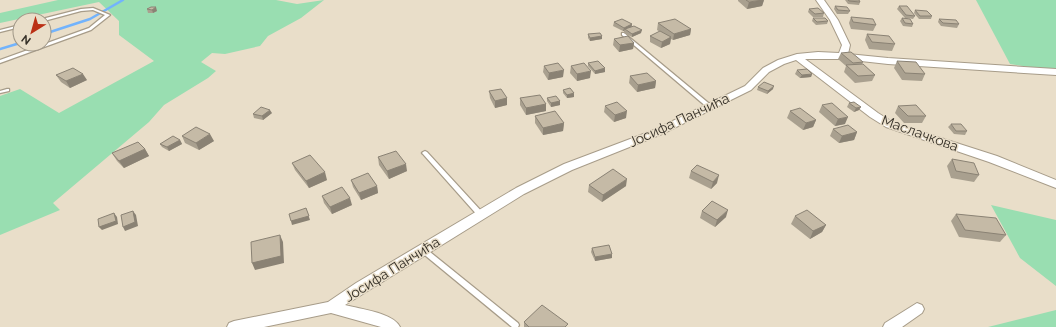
<svg xmlns="http://www.w3.org/2000/svg" width="1056" height="327" font-family="Raleway,sans-serif">
	<style>
		.green { fill: #99deb1 }
		.lines { fill: none; stroke-linecap: round; stroke-linejoin: round }
		.stream { stroke: #72b3fc; stroke-width: 2.5 }
		.service-casing { stroke: #a79c89; stroke-width: 2.5 }
		.minor-casing { stroke: #a79c89; stroke-width: 2 }
		.service { fill: #fff; fill-rule: evenodd }
		.minor { fill: #fff; fill-rule: evenodd }
		.wall { fill: #a9a08f }
		.shaded-wall { fill: #8a8274 }
		.building { fill: #c5baa6; stroke: #8a8274 }
		.labels { text-anchor: middle; stroke-width: 3; stroke-linejoin: round; paint-order: stroke }
		.street-label { font-size: 14px; fill: #342f27; stroke: #e9dec9 }
	</style>
	<rect width="100%" height="100%" fill="#e9dec9"/>
	<path class="green" d="M58,0H276L297,4L324,0L301,18L268,36L260,46L225,54L212,53L201,62L216,71L208,78L164,105L149,122L53,203L60,210L0,235V96L20,89L59,113L154,61L119,35V21L99,2L0,23V13Z
		M976,0H1056V71L1010,64Z
		M991,205L1056,220V286L1020,258Z
		M1056,310V327H988Z"/>
	<g class="lines">
		<path class="stream" d="M44,34L90,19L123,0
			M0,49L20,43"/>
		<g class="service-casing">
			<path id="service" d="M93,8L110,15L91,30L0,63V60L89,28L105,15L93,10L81,11L44,21V20H41L42,19L81,9Z
				M20,25V27L0,32V30Z
				M622,33H624L712,106V108H708L622,35Z
				M7,89H9V91L0,93V91Z
				M425,151L427,152L483,213L484,215L483,217H479L423,154L422,153L423,152Z
				M421,248H425L518,323L519,325L518,327H512L421,252L420,250Z"/>
		</g>
		<g class="minor-casing">
			<path id="minor" d="M816,0H824L838,20L850,45L848,54L888,58L1056,69V75L888,64L843,59H805L878,113L894,123L997,156L1056,180V188L989,162L886,127L870,117L796,60L784,64L769,72L751,90L662,134L572,170L524,194L345,305C360,309 394,313 400,327H381L331,313L264,327H227L229,323L234,321L328,302L356,283L516,188L564,164L654,130L745,86L763,68L778,60L797,54L818,52L839,53L842,45L830,20Z
				M917,303L922,305L924,309L922,313L902,327H883L885,323Z"/>
		</g>
		<use href="#service" class="service"/>
		<use href="#minor" class="minor"/>
	</g>
	<path class="wall" d="M738,0H764L762,6L747,9L738,1Z
		M845,0H859L860,2L859,5L848,4Z
		M835,6L850,11L848,14H837L834,9Z
		M899,6L915,16L913,19L907,18L913,24L912,27L903,26L900,21L902,18H905L897,9Z
		M147,9L157,11L153,13H148Z
		M809,9L824,13L823,17H813L808,12Z
		M915,10L932,16L931,19H919L914,13Z
		M851,17L876,25L873,31L851,29L849,23Z
		M813,18L828,21L827,24L816,25L812,21Z
		M939,19L959,24L957,28L941,26L938,22Z
		M614,22L632,24V26L641,33L632,37L624,33V31H623L613,26Z
		M658,23L691,29L690,35L673,40L671,39L670,44L661,48L650,42V36L660,32L657,30Z
		M588,34L602,36V39L590,41L588,38Z
		M867,34L895,44L892,51L869,49L865,40Z
		M614,39L634,43L633,49L619,52L613,45Z
		M841,53L863,62L862,64L875,75L872,81L855,83L844,72L846,66L838,59Z
		M897,61L925,74L922,81L902,80L894,68Z
		M588,63L605,68V72L595,74L588,66Z
		M544,66L563,77L548,80L543,72Z
		M571,66L590,78L577,81L570,73Z
		M797,70L812,74L811,77L800,78L795,74Z
		M56,75L87,80L70,88L61,82Z
		M630,76L656,81L655,88L637,92L629,83Z
		M758,87L773,89L767,94L757,90Z
		M563,90L574,97L567,98L563,93Z
		M489,91L507,98V105L495,108L490,98Z
		M520,98L546,104V111L526,115L520,105Z
		M547,98L560,101V105L551,107L547,101Z
		M849,103L859,110L854,112L847,107Z
		M822,105L845,124L835,126L819,112Z
		M605,106L626,118L614,122L604,112Z
		M898,106L926,116L922,123H904L895,113Z
		M790,111L816,120L813,127L803,130L787,118Z
		M272,113L263,120L254,118L253,114Z
		M535,116L564,123L563,131L543,135L535,123Z
		M951,124L967,131L965,135L954,134L948,127Z
		M833,129L857,132L854,140L839,143L830,136Z
		M182,136L214,141L199,150L185,143Z
		M180,140L182,144L169,151L162,147L160,144Z
		M145,149L149,156L124,168L117,161L112,153Z
		M378,157L407,171L389,179L379,165Z
		M952,159L979,175L974,182L951,178L947,166Z
		M292,163L327,180L309,188L295,170Z
		M691,171L717,183L711,189L689,178Z
		M351,180L377,186L378,193L361,200L353,187Z
		M589,185L626,186L602,202L588,192Z
		M322,196L352,205L332,214L324,203Z
		M702,211L726,217L715,227L700,218Z
		M956,214L1006,235L1000,242L959,237L951,221Z
		M795,216L826,225L822,232L810,239L791,224Z
		M592,248L612,258L595,261L591,252Z
		M524,322L568,327H524Z"/>
	<path class="shaded-wall" d="M764,0L762,6L747,9L749,2Z
		M156,7L157,11L153,13L152,10Z
		M632,24L631,28L625,29L624,31H623L624,28Z
		M691,29L690,35L673,40L674,34Z
		M642,30L641,33L632,37V34Z
		M602,36V39L590,41V38Z
		M671,37L670,44L661,48L662,42Z
		M634,43L633,49L619,52L620,45Z
		M605,68V72L595,74V71Z
		M564,70L563,77L548,80L549,73Z
		M591,71L590,78L577,81V74Z
		M83,74L87,80L70,88L66,81Z
		M812,74L811,77L800,78L802,75Z
		M656,81L655,88L637,92L638,85Z
		M774,86L773,89L767,94L768,91Z
		M574,93V97L567,98V95Z
		M507,98V105L495,108V101Z
		M560,101V105L551,107V103Z
		M546,104V111L526,115V108Z
		M861,107L859,110L854,112L856,108Z
		M270,110L272,113L263,120L262,116Z
		M627,111L626,118L614,122L615,115Z
		M848,117L845,124L835,126L838,119Z
		M816,120L813,127L803,130L806,123Z
		M564,123L563,131L543,135V128Z
		M857,132L854,140L839,143L842,136Z
		M210,134L214,141L199,150L196,143Z
		M180,140L182,144L169,151L167,147Z
		M145,149L149,156L124,168L119,161Z
		M406,164L407,171L389,179L387,171Z
		M325,172L327,180L309,188L306,181Z
		M719,175L717,183L711,189L713,182Z
		M627,179L626,186L602,202L603,195Z
		M377,186L378,193L361,200L359,193Z
		M350,198L352,205L332,214L330,207Z
		M306,208L310,220L292,225L291,221Z
		M728,210L726,217L715,227L717,220Z
		M133,211L136,215L138,226L125,231L123,227Z
		M114,213L117,217L118,224L102,230L99,227Z
		M826,225L822,232L810,239L813,231Z
		M280,235L283,242L284,263L255,270L252,263Z
		M612,254V258L595,261V257Z"/>
	<path class="building" d="M746,0H763L749,2Z
		M848,0H859L860,2L849,1Z
		M835,6L847,7L850,11L838,10Z
		M899,6H907L915,16L906,15Z
		M151,7H156L152,10L147,9Z
		M818,8L824,13L815,14L809,9Z
		M915,10L927,11L932,16H920Z
		M851,17L873,19L876,25L853,22Z
		M813,18H825L828,21L817,22Z
		M902,18L910,19L913,24L905,23Z
		M622,19L632,24L624,28L614,22Z
		M675,19L691,29L674,34L658,23Z
		M939,19L956,20L959,24L943,23Z
		M634,26L642,30L632,34L625,29Z
		M660,31L671,37L662,42L650,36Z
		M600,33L602,36L590,38L588,34Z
		M867,34L889,36L895,44L872,42Z
		M628,36L634,43L620,45L614,39Z
		M851,52L863,62L853,63L841,53Z
		M598,61L605,68L595,71L588,63Z
		M897,61L916,62L925,74L905,73Z
		M558,63L564,70L549,73L544,66Z
		M584,63L591,71L577,74L571,66Z
		M863,64L875,75L858,76L846,65Z
		M73,68L83,74L66,81L56,75Z
		M807,69L812,74L802,75L797,70Z
		M647,73L656,81L638,85L630,76Z
		M764,82L774,86L768,91L758,87Z
		M570,88L574,93L567,95L563,90Z
		M501,89L507,98L495,101L489,91Z
		M540,95L546,104L526,108L520,98Z
		M556,96L560,101L551,103L547,98Z
		M617,102L627,111L615,115L605,106Z
		M854,102L861,107L856,108L849,103Z
		M832,103L848,117L838,119L822,105Z
		M916,105L926,116H908L898,106Z
		M261,107L270,110L262,116L253,114Z
		M800,108L816,120L806,123L790,111Z
		M555,111L564,123L543,128L535,116Z
		M951,124H961L967,131H956Z
		M848,125L857,132L842,136L833,129Z
		M196,127L210,134L196,143L182,136Z
		M173,136L180,140L167,147L160,144Z
		M138,142L145,149L119,161L112,153Z
		M396,151L406,164L387,171L378,157Z
		M310,155L325,172L306,181L292,163Z
		M952,159L974,163L979,175L956,171Z
		M697,165L719,175L713,182L691,171Z
		M613,169L627,179L603,195L589,185Z
		M368,173L377,186L359,193L351,180Z
		M342,187L350,198L330,207L322,196Z
		M712,201L728,210L717,220L702,211Z
		M306,208L309,216L291,221L289,214Z
		M807,210L826,225L813,231L795,216Z
		M133,211L135,222L123,227L121,215Z
		M114,213L116,221L99,227L98,219Z
		M956,214L996,218L1006,235L965,230Z
		M280,235L281,256L252,263L251,242Z
		M609,245L612,254L595,257L592,248Z
		M542,305L568,324L565,327H529L524,322Z"/>
	<g class="labels">
		<g class="street-label">
			<text transform="translate(679 120) rotate(-25)" y="5">Јосифа Панчића</text>
			<text transform="translate(920 133) rotate(20)" y="5">Маслачкова</text>
			<text transform="translate(392 269) rotate(-32)" y="5">Јосифа Панчића</text>
		</g>
	</g>
	<g transform="translate(32 32) rotate(217)"><circle r="19" fill="#e9dec9" stroke="#a19888"/>
	<path d="M0-3L7 15L0 10L-7 15Z" fill="#bb3015"/>
	<text y="-6" font-size="11" font-weight="bold" text-anchor="middle" fill="#342f27">N</text>
	</g>
</svg>
